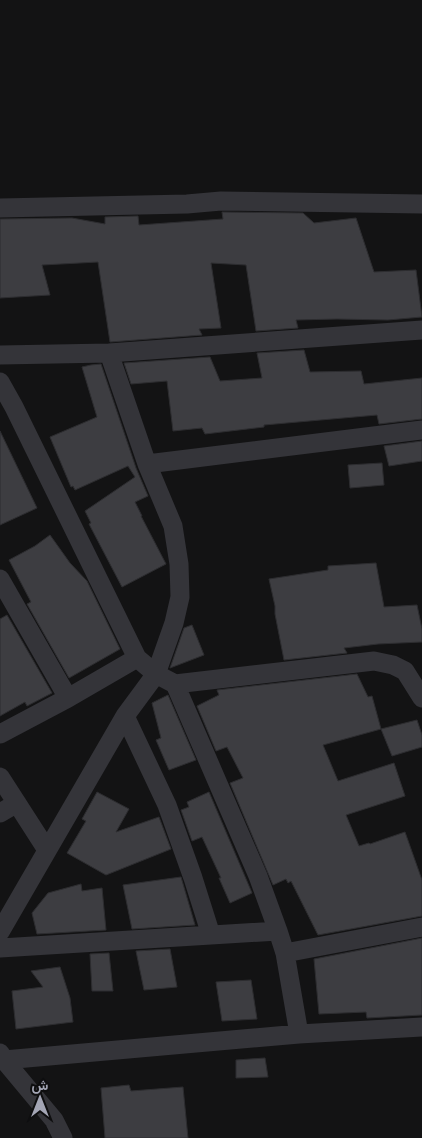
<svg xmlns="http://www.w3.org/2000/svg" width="422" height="1138" font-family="Mulish,Vazirmatn,sans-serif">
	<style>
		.building { fill: #3d3d41; stroke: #2d2d30 }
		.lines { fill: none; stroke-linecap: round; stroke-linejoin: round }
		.minor { stroke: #343439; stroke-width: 19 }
	</style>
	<rect width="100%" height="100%" fill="#131314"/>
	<path class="building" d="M222,212L303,213L314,223L356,218L374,272L416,270L422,317L388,320L337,319L296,320L298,328L256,331L246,265L211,263L221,328L199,329L202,335L110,342L98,262L42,265L50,295L0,298V219L72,218L105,224V217L138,216L139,225L223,219Z
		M304,350L310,372L361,371L364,384L422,378V419L379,424L377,415L264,425V427L205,434L202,428L173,431L167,381L131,384L124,363L210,357L220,381L262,378L257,353Z
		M101,364L136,468L148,496L135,502L142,516H141L166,564L122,587L89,524L91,523L85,511L135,477L128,466L75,490L73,486L71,487L50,437L97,417L82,367L91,365Z
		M0,431L37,508L0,525Z
		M422,441V461L389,466L384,446Z
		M382,463L384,485L350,488L348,465Z
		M50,535L70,563L87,581L120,649L69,678L27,604L31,602L9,560L35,546Z
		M376,563L384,607L417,605L422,629V642L378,644L344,648L347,653L284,660L275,614V606L269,579L328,570V566Z
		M7,615L52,693L27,706L25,702L0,716V619Z
		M192,625L204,655L170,668L184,628Z
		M357,674L368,697L372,696L381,729L323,745L338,781L394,763L405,796L346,815L359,846L369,843L370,844L405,832L422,880V916L318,935L291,881L288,883L286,879L273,885L230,783L243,778L227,747L216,751L197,706L219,695L217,690Z
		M168,695L196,760L169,770L156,740L161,738L152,703Z
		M417,720L422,735V747L392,756L381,729Z
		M97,792L129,809L116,832L159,817L171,849L106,875L67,853L86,821L82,819Z
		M209,792L252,893L230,903L219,878H221L202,837L192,841L181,810L189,807L187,802Z
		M181,877L195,925L132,929L123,885Z
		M81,884L82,891L102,888L106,930L37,934L32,913L48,893Z
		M422,938V1015L367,1018L366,1012L319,1014L314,959Z
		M170,949L177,987L144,990L136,951Z
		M109,953L113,991H92L90,954Z
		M60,967L70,998L73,1022L16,1029L12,991L43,987L31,971Z
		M251,980L257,1019L222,1021L216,982Z
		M265,1058L268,1077L236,1078V1060Z
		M129,1085L131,1091L183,1087L188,1138H105L101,1088Z"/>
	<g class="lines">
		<path class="minor" d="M0,208L187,204L221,201L422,204
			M0,355L109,353L422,330
			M0,382L14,407L137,658L156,674L175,684L258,876L278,931L285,953L299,1034
			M147,464L422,430
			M0,579L68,698
			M175,684L374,661L393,665L405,671L422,698
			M125,716L167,805L193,878L211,935
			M0,734L68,698L137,658
			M0,777L47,850
			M0,813L17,803
			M0,932L125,716L156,674L174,623L180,597L179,564L173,526L147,464L109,353
			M0,948L278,931
			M285,953L422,927
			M0,1053L4,1060L54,1120L63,1138
			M4,1060L299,1034L422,1027"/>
	</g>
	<g transform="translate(40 1098)" stroke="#0e0e0f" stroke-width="4" paint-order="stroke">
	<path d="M0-4L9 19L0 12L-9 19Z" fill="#a4a6b5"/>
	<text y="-8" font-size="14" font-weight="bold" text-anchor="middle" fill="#a4a6b5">ش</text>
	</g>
</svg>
